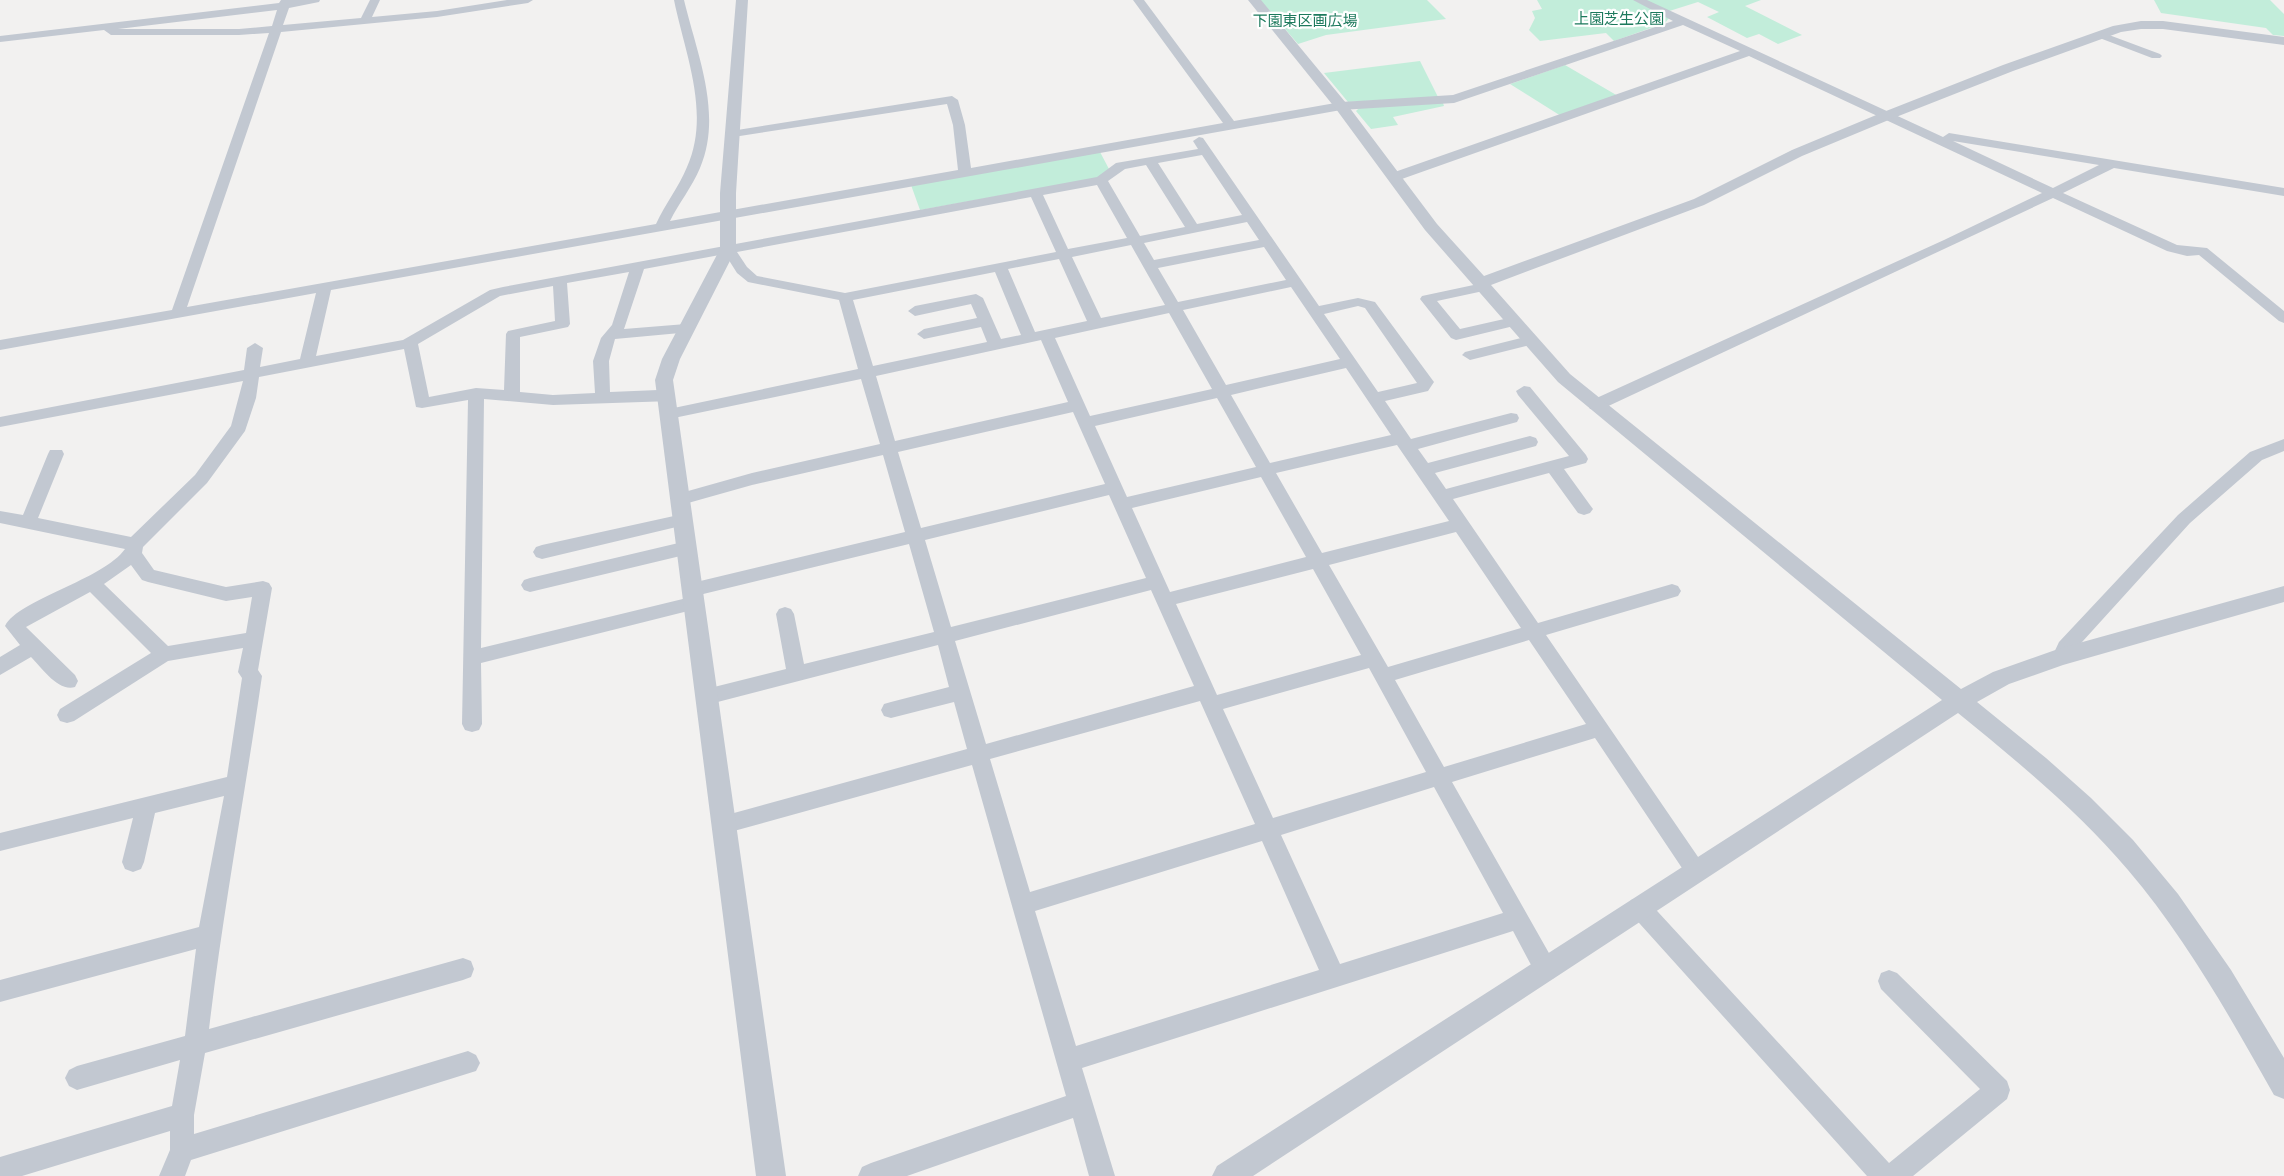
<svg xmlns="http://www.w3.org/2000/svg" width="2284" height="1176" font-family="Overpass,'Noto Sans JP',sans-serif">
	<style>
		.green { fill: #c2edda }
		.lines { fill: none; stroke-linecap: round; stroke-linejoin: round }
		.minor { fill: #c2c8d1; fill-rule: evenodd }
		.tertiary { fill: #c2c8d1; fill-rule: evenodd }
		.labels { text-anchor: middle; stroke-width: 4.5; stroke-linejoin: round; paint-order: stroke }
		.far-park-label { font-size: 15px; fill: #1d7a5d; stroke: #fff }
	</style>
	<rect width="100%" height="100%" fill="#f2f1f0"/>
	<path class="green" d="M1260,0H1427L1446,19L1326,35L1298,44Z
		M1537,0H1761L1745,6L1802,35L1778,44L1759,34L1747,38L1707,17L1719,12L1698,2L1663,13L1669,18L1665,23L1614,41L1606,33L1540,41L1529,30L1535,18L1532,11L1542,9Z
		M2154,0H2270L2284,14V36L2273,35L2266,28L2161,13Z
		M1420,61L1438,97L1348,102L1324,73Z
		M1565,65L1618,96L1561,116L1510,84Z
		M1443,103L1444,106L1393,117L1398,125L1371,129L1356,111L1359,108Z
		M1100,152L1109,169L1099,178L920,210L911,185Z"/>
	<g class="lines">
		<path class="minor" d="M281,0H320L319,2L289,8L283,25L361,18L370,0H380L372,17L437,11L507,0H533L528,3L437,17L281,32L187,307L656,224C665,204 679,187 687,167C711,113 685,54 674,0H684C697,54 723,114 700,168C692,187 679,203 670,221L958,170L953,125L947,104L727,138L725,135L731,131L952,96L958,100L965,125L971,168L1223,123L1133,0H1144L1234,121L1341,102L1453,95L1673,21L1633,0H1647L1943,137L1949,133L2284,188V196L2114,168L2063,193L2177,245L2207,248L2284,311V323L2279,321L2199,255L2187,256L2167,251L2053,198L1602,409H1590L1588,405L1590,401L1944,240L2042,193L1749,56L1399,180L1394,181L1387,177L1389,174L1740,51L1683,25L1454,103L1341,110L331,290L316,356L403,340L490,290L503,287L1097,177L1116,163L1198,149L1193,141L1199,137L1203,138L1319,306L1358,298L1375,302L1431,378L1434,382L1428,391L1385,401L1411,439L1511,413L1517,414L1519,418L1517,422L1418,449L1428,463L1530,436L1536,438L1538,442L1536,446L1435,473L1446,489L1569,456L1518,395L1516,391L1524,386L1530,387L1586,455L1588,459L1586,463L1564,469L1590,505L1593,509L1590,513L1584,515L1578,513L1549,473L1453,499L1538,623L1672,584L1678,586L1681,591L1678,596L1546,635L1707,870L1704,877L1696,880L1688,877L1595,738L1452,782L1554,962L1557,970L1554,978L1546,981L1538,978L1513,931L1082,1068L1115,1176H1089L1073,1118L907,1176H858L862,1167L871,1163L1066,1096L972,765L723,834L716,832L713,825L716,818L723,816L967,749L954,702L891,718L884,716L881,710L884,704L891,702L949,687L938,645L706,705L699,703L696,697L699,691L706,689L786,669L776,614L779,609L785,607L791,609L794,614L804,664L934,632L909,544L695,596L700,598L703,603L700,608L481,663L482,724L479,730L472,732L465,730L462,724L468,400L422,408L416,407L404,349L259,377L256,398L245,431L207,483L143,547L142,553L154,570L226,587L263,581L269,583L272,588L258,670L262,676C245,794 223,911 209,1029L463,958L471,961L474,969L471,977L463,980L205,1053L194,1115V1134L468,1051L476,1055L480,1063L476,1071L191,1160L185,1176H159L170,1150V1131L22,1176H0V1157L172,1106L180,1060L77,1090L69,1086L65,1078L69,1070L77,1066L185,1036L196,949L0,1002V980L199,927L224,796L155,813L144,862L141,869L133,872L125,869L122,862L133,818L0,851V833L227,777L242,678L238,672L243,648L168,661L74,721L67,723L60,721L57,715L60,709L151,653L90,592L26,627L75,675L78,681L75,687C58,692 42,668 31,657L0,675V657L20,645L5,626C19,599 103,580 125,549L0,523V511L23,515L48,454L50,450H62L64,454L38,518L131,537L195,475L231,426L243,381L0,427V417L244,370L247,348L255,343L263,348L260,367L300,359L316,293L0,350V340L172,310L269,33L239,35H111L104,30L0,42V36L279,3ZM277,10L272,26L239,29H118ZM1953,141L2099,165L2053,188ZM1202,155L1242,215L1197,224L1158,163ZM1146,165L1185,227L1140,236L1108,181L1125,169ZM1097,185L1127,238L1068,249L1043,195ZM1031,197L1056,252L845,293L757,276L747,267L737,252ZM1247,222L1259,240L1154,260L1144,243ZM1131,245L1165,305L1101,318L1072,257ZM1264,247L1286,280L1178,302L1158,268ZM725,254L737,273L748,282L839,300L858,369L669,409L663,410L661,414L663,418L669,419L861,379L880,444L752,473L681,493L675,495L673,499L675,503L681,505L752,485L883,455L905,532L692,583L686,585L683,590L686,595L691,597L481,648L484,399L553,405L672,401L674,397L672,393L658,390L610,392L609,361L615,339L691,332L693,329L686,324L624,329L644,269ZM1059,259L1087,321L1035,332L1008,269ZM629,272L612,325L601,338L593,361L595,393L553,395L520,392V337L568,327L570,324L567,283ZM995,272L1021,335L1001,339L983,298L976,294L915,306L908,311L915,316L971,304L977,318L924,329L917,334L924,339L981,327L987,342L873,366L853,300ZM553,286L555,321L508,331L506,334L504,390L476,388L429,397L418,344L500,296ZM1291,287L1340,359L1226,385L1183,310ZM1358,306L1365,308L1417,383L1378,392L1324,314ZM1169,313L1212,389L1090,416L1055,338ZM1041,340L1068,402L895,441L876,376ZM1346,368L1391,435L1270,463L1231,395ZM1217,398L1256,467L1127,497L1095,426ZM1073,412L1105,484L921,528L898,452ZM1397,445L1449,521L1322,553L1276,473ZM1261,477L1306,557L1170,592L1132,508ZM1109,495L1146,578L951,627L925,540ZM1456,532L1521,628L1388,667L1329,565ZM131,565L142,580L148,582L226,601L252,597L246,633L168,646L104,584ZM1313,569L1361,655L1217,695L1176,604ZM1151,590L1194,686L986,744L955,641ZM1529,640L1586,724L1444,767L1395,680ZM1369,668L1426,772L1273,818L1223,709ZM1200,701L1255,824L1030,892L990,759ZM1434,787L1503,913L1340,964L1281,835ZM1262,841L1319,970L1076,1046L1035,911Z
			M2101,32L2160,54L2162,56L2160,58H2152L2097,37L2095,35Z
			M1483,283L1490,287L1488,290L1437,301L1460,329L1513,317L1520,322L1518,325L1456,340L1451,338L1420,299L1422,296Z
			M1529,336L1536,341L1534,344L1470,360L1462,355L1465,352Z
			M2284,439V451L2262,460L2190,523L2073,652L2068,662L2061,665L2054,662L2052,657L2059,642L2178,515L2250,452Z
			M683,514L689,516L692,520L689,524L542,559L536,557L533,552L536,547L542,545Z
			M687,541L693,543L696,548L693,553L530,592L524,590L521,585L524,580L530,578Z
			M1639,897L1647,900L1889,1163L1980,1089L1881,989L1878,981L1881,973L1889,970L1897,973L2007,1081L2010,1090L2007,1099L1913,1176H1867L1631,914L1628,907L1631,900Z"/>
		<path class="tertiary" d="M736,0H748L736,193V249L680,359L673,380L786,1176H756L655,380L662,359L720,249V193Z
			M1248,0H1261L1346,103L1437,224L1484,276L1694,199L1792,150L1881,113L2003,65L2113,26L2141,21H2163L2284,37V45L2163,29H2141L2121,32L2013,71L1891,119L1802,156L1704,205L1491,285L1570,374L1961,689L1993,672L2061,648L2284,586V602L2063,665L2009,684L1977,702L2046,758L2091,798L2133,840L2178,894L2231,970L2284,1058V1099L2274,1095C2230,1017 2186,938 2128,870C2078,811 2018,762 1958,713L1253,1176H1212L1217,1166L1942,700L1558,382L1425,230L1336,109Z"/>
	</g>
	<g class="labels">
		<g class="far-park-label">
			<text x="1619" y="24">上園芝生公園</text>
			<text x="1305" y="26">下園東区画広場</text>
		</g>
	</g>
</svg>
